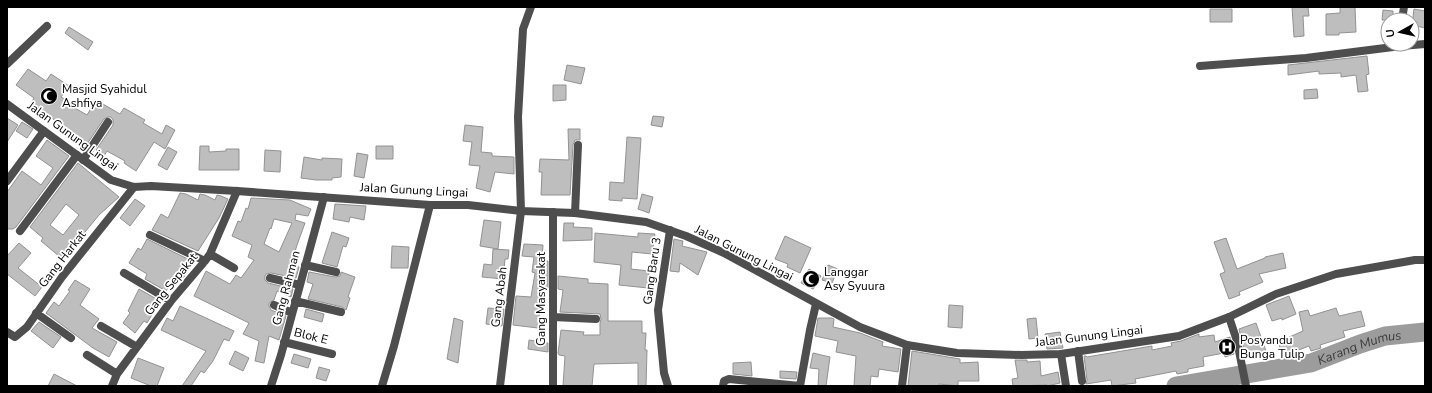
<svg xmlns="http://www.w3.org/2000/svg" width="1432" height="393" font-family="'Nunito Sans',sans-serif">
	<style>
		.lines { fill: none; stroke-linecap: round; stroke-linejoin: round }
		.river { stroke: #9c9c9c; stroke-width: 19 }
		.building { fill: #bebebe; stroke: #929292; fill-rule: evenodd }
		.minor { stroke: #4e4e4e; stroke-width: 8 }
		.tertiary { stroke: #4e4e4e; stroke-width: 8 }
		.labels { text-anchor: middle; stroke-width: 3.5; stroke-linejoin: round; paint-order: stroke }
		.poi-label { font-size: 12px; fill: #000; stroke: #fff; text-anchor: start }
		.street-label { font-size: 12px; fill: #000; stroke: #fff }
		.water-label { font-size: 13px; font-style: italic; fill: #3d3d3d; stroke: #fff }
	</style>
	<rect width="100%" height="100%" fill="#fff"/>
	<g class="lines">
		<path class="river" id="s1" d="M1176,386L1311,363L1360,344L1385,336L1425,332"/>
	</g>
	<path class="building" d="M1292,7H1308L1309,16H1303L1304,36L1294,37Z
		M1340,7H1355L1356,32L1339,33V35H1326V14L1340,13Z
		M1210,9H1232V22H1210Z
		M1414,9L1425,11V28L1412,25Z
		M1383,10L1393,11V20H1382Z
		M69,27L93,42L88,50L65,33Z
		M1367,56L1369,74L1366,75L1368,91L1358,92L1356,75L1341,77V73L1319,74V71L1288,75V65Z
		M567,65L585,68L581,84L564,80Z
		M28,69L46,81L51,74L69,86L61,97L75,105L73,107L87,115L96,100L120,114L124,108L145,120L143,123L162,134L166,125L175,130L165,149L154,142L136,171L124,163L125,161L107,151L104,156L96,150L113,125V120L111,117H108L104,119L87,144L49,116L47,118L29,106L34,98L16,85Z
		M553,85H566V100L553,101Z
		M1317,89L1318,98L1304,99V90Z
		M653,116L664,117L662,127L651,125Z
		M7,118L18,125L7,142Z
		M22,122L33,129L27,138L16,131Z
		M465,125L483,127L481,152L492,153V156L514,157V174L495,172L490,192L476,188L480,166L469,165L472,142L463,141Z
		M568,129H580V140H575L573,145L570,195H541L542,172H539L540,159L569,160Z
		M627,137L641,138L637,199L622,198V201L609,200L610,182L624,183Z
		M47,140L69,156L16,227L13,229H7V192L22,171L41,185L53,168L36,156Z
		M200,146H209V152L226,151V149H239V170H199Z
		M376,146H393V159H376Z
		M168,147L177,152L167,170L158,165Z
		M265,150L281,151L280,172L264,171Z
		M357,153L368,155L364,178L354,176Z
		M304,157L322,160V158L342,159L341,177L332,178V180H316L301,178Z
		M78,163L119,197L99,215L81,237L78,235L60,257L41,241L43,238L30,227ZM66,204L79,215L63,235L50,225Z
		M180,193L186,194L198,200L200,194L205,195L215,200L217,195L221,196L228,199L219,218L198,251L152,230L161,214L168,218Z
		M642,194L653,197L649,213L638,209Z
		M251,198L290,200L311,209L308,216L296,214L295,220L305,223L297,245L291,265L299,267L296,278L271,273L266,274L265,276V280L268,283L293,289L291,297L277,291L274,300L269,303V306L271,310L286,316L279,340L269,336L264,363L255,361L259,341L243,334L249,323L194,296L206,271L230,284L236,275L241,278L254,260L248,257L252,245L232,236L238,221L241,222L246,208L248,209ZM274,219L292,223L279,252L264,244L270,228L271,229Z
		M135,199L145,206L130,226L120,218Z
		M335,204L366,206L364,220L350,217L349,222L333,219Z
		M484,220L501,222L498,249L480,246Z
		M564,223H574L573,227L592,228V240L563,241Z
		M332,232L349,238L346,247L343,246L337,267L322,263Z
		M595,233L638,237V233L655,234L652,254L632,252L631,269L649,271L648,288L619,285L621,265L594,262Z
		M785,236L811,248L800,273L787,267L788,264L775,259Z
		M1226,238L1237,269L1265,258V257L1283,253L1286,268L1259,274L1263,282L1239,292L1240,295L1229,299L1220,274L1225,272L1214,242Z
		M147,239L194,262L183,278L176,275L166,291L145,279L147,274L129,263L138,248L141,250Z
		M674,239L683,241L682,246L707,252L698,275L680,263L679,272L670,271Z
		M19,243L31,253L18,268L42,287L35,296L7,274V256Z
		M524,244L543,245L542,261H548V288L542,287L538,328L513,325L516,296L531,297L535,273L532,272L534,257L522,256Z
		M392,246L409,247L408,268H391Z
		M493,249L509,250L508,259H505L503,279L482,277L484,264L492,265Z
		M828,265L838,269L832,283L822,280Z
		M809,269L821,276L813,289L801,283Z
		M309,272L335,277L340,276L341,272L355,277L348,297L350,298L346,310L342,307L308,299L313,284L307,282Z
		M558,276L588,279V283L608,284V321H642V333H646L645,350H647L646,386H638V363L594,364L592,386H563L565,356L559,355L558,353L561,330L584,332L583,335H600V323L601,319L600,314L560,312L563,290L558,289Z
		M75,280L90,289L80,305L99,319L92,328L117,342L109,357L93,348L46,313L54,302L59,306L70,291L68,290Z
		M139,289L160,301L147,323L144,321L135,333L123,323L130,313L128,311Z
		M1289,296L1296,314L1282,320V318L1272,321L1266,305Z
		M949,305L963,306L962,328L948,327Z
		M180,306L234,331L229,341L224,339L213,361L204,373L201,371L191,386H182L206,351L161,330L167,318L173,321Z
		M488,308L504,309L502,326L486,324Z
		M1336,308L1339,316L1361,311L1365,326L1343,331L1345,337L1320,345L1321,348L1311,351L1309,346L1283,356L1278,342L1303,331L1299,312L1308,310L1310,316Z
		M306,309L324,314L322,322L304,317Z
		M454,318L463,321L458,363L447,359Z
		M818,318H832L834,319L833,327L860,333L883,342L882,346L901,349L898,372L879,369L878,377L871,376L870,386H854L856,356L836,352L838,341L815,336Z
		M1036,318L1038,338L1029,339L1027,319Z
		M39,322L61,337L53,348L31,331Z
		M1256,323L1266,351L1246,358L1239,329Z
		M1060,332L1063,348L1047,349L1045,334Z
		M1199,334V337L1214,335L1215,342L1230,337L1234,354L1225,357L1224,353L1203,357L1204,366L1188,369V372L1177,374L1176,371L1135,379L1136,383L1112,386L1111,380L1086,384L1087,380L1084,356H1086L1087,357L1152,346V350L1172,346L1171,343L1181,341Z
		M529,340L548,343V352L528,349Z
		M235,351L249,358L243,371L229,364Z
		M912,351L960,359V363L978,362L979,381H958V386L939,384V386H908Z
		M813,353L830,357L826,386H818L819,369L810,368Z
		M294,354L311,359L308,368L291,363Z
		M138,358L164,368L157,386H151L131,378Z
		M1015,360H1027V362L1040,361L1041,376L1058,372L1060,383L1047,386V385L1013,386L1012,379L1018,378Z
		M751,362L752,376L733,374V363Z
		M319,367L330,370L326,381L316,378Z
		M780,371L797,372L796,379L780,378Z
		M54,374L77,386H48Z"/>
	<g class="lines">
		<path class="minor" d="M1402,20L1404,7
			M7,64L47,26
			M1200,66L1306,58L1401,46L1425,44
			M83,160L108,122
			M7,181L44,131
			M575,213L578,145
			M20,231L77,155
			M150,235L205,261
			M210,254L234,268
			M305,265L336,272
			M124,273L171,301
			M270,278L300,285
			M295,301L341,312
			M274,305L292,313
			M36,313L71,338
			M553,317L596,319
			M1229,317L1237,341L1246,386
			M101,326L137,347
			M7,332L15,337L27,327L62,277L134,187
			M284,342L332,354
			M1078,351L1082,381
			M1061,354L1066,386
			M87,355L117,374
			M112,386L117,374L171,301L205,261L210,254L237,191
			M271,386L281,355L324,197
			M382,386L394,346L430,205
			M500,386L521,211L518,117L523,29L531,7
			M553,386V212
			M668,386L664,373L658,310L670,230
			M723,386L724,381L729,379L800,386
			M800,386L810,330L816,304
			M902,386L907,345"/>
		<path class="tertiary" d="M7,104L111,180L134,187L151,186L237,191L430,205H468L521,211L575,213L646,222L686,236L724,253L860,327L907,345L957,353L1021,355L1061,354L1179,336L1229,317L1276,294L1336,274L1415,260H1425"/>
	</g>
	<defs>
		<g id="mosque-disc" transform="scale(0.9)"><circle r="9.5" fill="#000" stroke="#fff"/><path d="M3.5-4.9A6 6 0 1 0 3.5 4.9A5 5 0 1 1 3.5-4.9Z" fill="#fff"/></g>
		<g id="hospital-disc" transform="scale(0.9)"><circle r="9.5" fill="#000" stroke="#fff"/><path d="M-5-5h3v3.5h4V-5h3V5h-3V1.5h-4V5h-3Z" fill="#fff"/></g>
	</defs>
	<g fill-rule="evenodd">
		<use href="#mosque-disc" x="49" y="96"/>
		<use href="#mosque-disc" x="811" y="279"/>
		<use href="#hospital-disc" x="1227" y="347"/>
	</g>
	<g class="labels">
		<g class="poi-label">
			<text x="62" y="93">Masjid Syahidul<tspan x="62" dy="14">Ashfiya</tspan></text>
			<text x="824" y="276">Langgar<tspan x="824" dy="14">Asy Syuura</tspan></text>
			<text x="1240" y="344">Posyandu<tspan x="1240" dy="14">Bunga Tulip</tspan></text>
		</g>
		<g class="street-label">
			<text transform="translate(73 136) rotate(36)" y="4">Jalan Gunung Lingai</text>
			<text transform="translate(414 190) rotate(3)" y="4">Jalan Gunung Lingai</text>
			<text transform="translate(744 253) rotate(27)" y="4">Jalan Gunung Lingai</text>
			<text transform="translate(62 259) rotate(-52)" y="4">Gang Harkat</text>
			<text transform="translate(652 271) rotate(-82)" y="4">Gang Baru 3</text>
			<text transform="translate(171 284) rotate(-51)" y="4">Gang Sepakat</text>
			<text transform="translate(286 288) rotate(-75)" y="4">Gang Rahman</text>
			<text transform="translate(499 297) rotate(-83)" y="4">Gang Abah</text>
			<text transform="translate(541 299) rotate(-90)" y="4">Gang Masyarakat</text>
			<text transform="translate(311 336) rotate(14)" y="4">Blok E</text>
			<text transform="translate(1089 336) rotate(-7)" y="4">Jalan Gunung Lingai</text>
		</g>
		<g class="water-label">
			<text dy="5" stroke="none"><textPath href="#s1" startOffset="188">Karang Mumus</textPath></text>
		</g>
	</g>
	<rect width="1432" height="393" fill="none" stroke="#000000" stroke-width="16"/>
	<g transform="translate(1400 32) rotate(262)"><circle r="19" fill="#ffffff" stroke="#999999"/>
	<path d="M0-3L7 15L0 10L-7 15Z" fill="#000000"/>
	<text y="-6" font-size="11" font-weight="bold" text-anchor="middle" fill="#000000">U</text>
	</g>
</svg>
